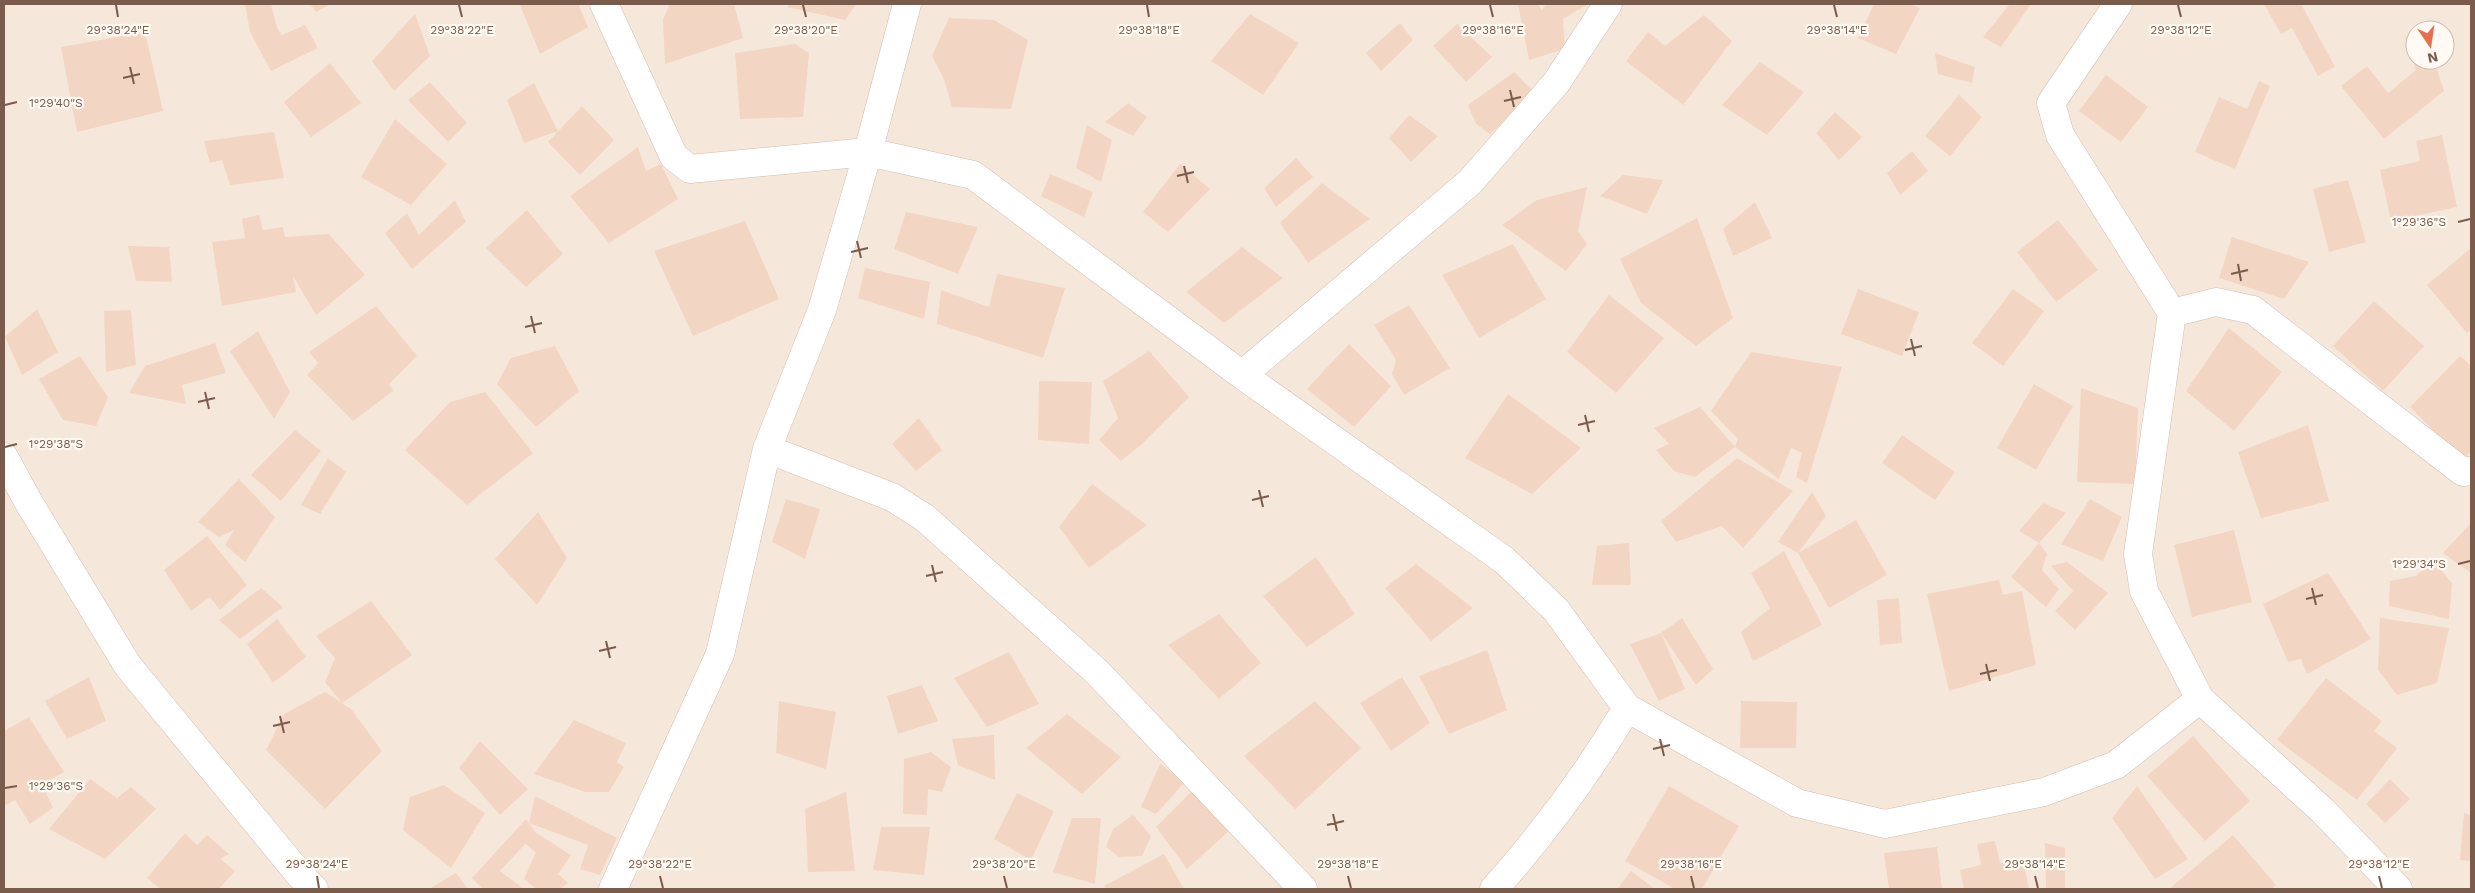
<svg xmlns="http://www.w3.org/2000/svg" width="2475" height="893" font-family="'Work Sans',sans-serif">
	<style>
		.residential { fill: #f5e8da; fill-rule: evenodd }
		.building { fill: #f3d5c3 }
		.lines { fill: none; stroke-linecap: round; stroke-linejoin: round }
		.minor-casing { stroke: #d1beb0; stroke-width: 29 }
		.minor { stroke: #fff; stroke-width: 28 }
		.ticks { fill: none; stroke: #7a5c4d; stroke-width: 2 }
		.ticks-label { font-size: 12px; text-anchor: middle; fill: #7a5c4d; stroke: #fffaf3; stroke-width: 4.5; stroke-linejoin: round; paint-order: stroke }
	</style>
	<rect width="100%" height="100%" fill="#fdf6ec"/>
	<path class="residential" d="M4,4H2471V889H4ZM2415,30H2445V60H2415Z"/>
	<path class="building" d="M245,4H271L277,28L282,35L305,25L318,48L271,71L250,32Z
		M310,4H330L316,12Z
		M524,4H578L588,27L540,54L520,5Z
		M670,4H734L743,38L665,64L663,19Z
		M789,4H856L845,20L787,7Z
		M1518,4H1537L1542,10L1546,4H1588L1563,19L1565,49L1529,60Z
		M1874,4H1909L1920,8L1896,54L1858,38Z
		M2010,4H2031L2001,47L1983,37Z
		M2264,4H2301L2335,67L2318,76L2292,28L2281,34Z
		M415,14L430,56L394,91L372,61Z
		M1250,14L1299,43L1263,95L1211,61Z
		M1704,15L1732,41L1683,105L1626,61L1648,32L1665,46Z
		M949,18L994,20L1028,40L1011,109L952,107L944,79L932,56Z
		M1400,23L1413,40L1381,71L1366,53Z
		M1457,24L1492,57L1466,82L1433,46Z
		M145,32L163,111L77,132L61,47Z
		M2415,34V60H2434L2444,91L2384,139L2341,86L2367,66L2388,93L2416,70L2405,37Z
		M795,44L809,53L803,117L740,119L735,53Z
		M1935,53L1975,67L1972,83L1938,74Z
		M1760,62L1804,92L1767,135L1722,105Z
		M330,63L361,103L311,137L284,102Z
		M1514,72L1535,93L1490,134L1476,124L1468,105Z
		M2106,75L2148,107L2121,142L2079,111Z
		M2259,81L2270,86L2235,169L2195,152L2219,97L2247,109Z
		M430,82L467,123L448,142L408,100Z
		M534,83L558,131L524,143L507,100Z
		M1959,95L1982,117L1950,156L1925,136Z
		M1128,103L1147,117L1133,136L1105,122Z
		M582,106L614,140L580,175L548,142Z
		M1835,112L1862,137L1839,160L1816,133Z
		M1409,115L1438,136L1411,162L1389,138Z
		M395,119L447,164L411,205L361,177Z
		M1087,125L1112,140L1101,182L1076,168Z
		M274,132L284,178L230,185L222,160L210,163L204,141Z
		M2442,135L2457,207L2391,221L2380,170L2420,161L2416,141Z
		M638,147L646,171L661,164L678,199L609,243L570,196Z
		M1912,151L1928,171L1900,195L1887,173Z
		M1296,158L1313,177L1276,207L1264,188Z
		M1180,164L1210,189L1168,232L1143,212Z
		M1050,174L1093,192L1084,217L1041,196Z
		M1623,175L1663,180L1647,214L1600,196Z
		M2348,180L2366,242L2329,252L2313,189Z
		M1322,183L1370,219L1308,263L1280,223Z
		M1587,187L1578,231L1587,244L1566,271L1502,225L1537,200Z
		M455,200L466,222L412,269L385,233L407,213L419,235Z
		M1755,202L1772,238L1733,256L1723,229Z
		M527,210L563,254L526,287L486,248Z
		M906,212L978,227L958,274L894,249Z
		M259,215L263,230L283,227L285,237L329,234L365,275L316,315L293,276L296,292L222,306L212,242L245,238L242,219Z
		M1697,218L1733,318L1696,346L1641,303L1620,259Z
		M2058,220L2098,270L2056,302L2017,252Z
		M745,221L779,299L693,336L654,251Z
		M2232,237L2309,262L2284,299L2219,278Z
		M1513,244L1546,299L1479,338L1442,275Z
		M128,246L169,247L172,282L136,281Z
		M1242,247L1283,278L1224,323L1186,292Z
		M2471,248V330L2467,333L2427,285Z
		M865,268L930,282L924,319L858,298Z
		M997,274L1065,288L1043,358L937,324L941,290L989,307Z
		M1858,289L1919,312L1902,356L1841,334Z
		M2013,289L2044,311L2003,366L1972,343Z
		M1609,295L1664,338L1616,393L1567,352Z
		M2374,301L2424,346L2383,391L2333,346Z
		M1409,305L1450,368L1404,395L1392,374L1396,360L1374,325Z
		M376,306L417,356L389,384L393,391L353,421L307,375L318,363L309,352Z
		M37,309L58,352L22,375L5,337Z
		M131,310L136,365L106,372L104,311Z
		M2229,328L2282,372L2234,431L2186,391Z
		M258,331L290,392L274,419L230,351Z
		M215,343L226,373L182,385L186,404L129,393L145,366Z
		M1349,344L1391,386L1354,427L1307,389Z
		M555,346L579,391L536,427L497,384L511,358Z
		M1149,351L1189,397L1142,444L1121,461L1099,440L1118,418L1103,381Z
		M1751,352L1842,367L1807,483L1796,477L1802,453L1791,448L1779,479L1735,447L1695,477L1674,471L1656,450L1669,444L1654,428L1700,407L1735,447L1738,439L1711,411Z
		M80,356L108,397L96,426L63,420L39,379Z
		M2460,356L2471,366V451L2463,460L2410,407Z
		M1039,381L1092,382L1089,444L1038,440Z
		M2034,384L2073,406L2036,470L1997,448Z
		M2081,388L2138,408L2135,484L2077,482Z
		M485,392L533,453L467,505L405,450L450,402Z
		M1508,394L1581,448L1532,494L1465,458Z
		M919,418L942,450L916,471L892,444Z
		M2308,425L2329,501L2261,518L2238,452Z
		M295,430L321,451L281,501L251,475Z
		M1902,435L1955,472L1935,500L1882,463Z
		M328,458L346,472L320,514L301,505Z
		M1737,458L1793,491L1743,548L1722,526L1676,542L1661,521Z
		M239,479L275,517L245,562L225,545L234,530L219,537L198,522Z
		M1092,484L1147,525L1089,568L1059,527Z
		M1812,492L1826,516L1798,553L1856,520L1887,575L1829,608L1798,553L1778,542Z
		M786,499L820,509L805,559L772,542Z
		M2090,499L2122,517L2103,561L2061,544Z
		M2043,503L2066,513L2039,543L2047,554L2042,570L2059,589L2046,607L2011,577L2039,543L2019,531Z
		M538,512L567,558L537,605L495,559Z
		M2471,523V573L2443,553Z
		M2234,530L2252,602L2192,617L2174,545Z
		M207,536L247,585L220,610L210,597L191,611L164,570Z
		M1629,543L1631,585H1592L1597,546Z
		M1784,551L1822,625L1753,661L1741,632L1770,608L1751,573Z
		M1316,557L1355,614L1307,647L1263,596Z
		M2433,560L2452,583L2449,619L2389,606L2390,581L2416,576Z
		M2067,562L2108,593L2075,630L2055,611L2073,591L2051,566Z
		M1416,564L1473,608L1431,641L1385,588Z
		M2328,573L2371,639L2307,674L2301,659L2288,662L2263,604Z
		M1999,580L2003,595L2022,591L2036,665L1949,691L1927,594Z
		M261,588L283,607L240,639L219,620Z
		M1899,598L1902,643L1880,645L1877,600Z
		M371,601L412,655L342,703L351,709L382,751L325,809L266,750L284,714L325,692L342,703L325,682L335,658L316,636Z
		M1219,614L1261,663L1219,699L1168,645Z
		M1682,618L1713,669L1696,685L1661,633Z
		M2380,618L2449,628L2437,683L2397,695L2378,670Z
		M277,619L306,657L273,683L247,644Z
		M1661,633L1685,689L1659,701L1630,644Z
		M1487,650L1507,710L1449,734L1419,676Z
		M1009,652L1039,704L987,727L954,678Z
		M89,677L106,721L67,739L45,701Z
		M1402,677L1430,723L1391,751L1360,703Z
		M2326,678L2382,721L2374,731L2397,748L2357,800L2277,740Z
		M922,685L938,721L898,734L887,696Z
		M779,701L836,712L826,769L776,753Z
		M1315,701L1361,748L1295,809L1244,756Z
		M1741,701L1797,702L1796,748H1740Z
		M1067,714L1121,757L1082,794L1026,748Z
		M29,717L64,772L42,784L53,808L30,824L15,800L4,806V731Z
		M574,720L626,743L617,762L624,767L609,792H585L534,774Z
		M994,735L995,780L958,765L952,739Z
		M2193,736L2250,801L2205,841L2147,776Z
		M480,741L528,789L500,815L459,768Z
		M931,752L951,767L942,792L928,789L927,815L903,814L904,759Z
		M1160,764L1185,782L1156,814L1141,807Z
		M90,779L117,798L131,787L156,809L105,859L49,829Z
		M2390,779L2410,799L2385,823L2366,804Z
		M444,785L485,813L451,868L403,830L410,797Z
		M1669,786L1739,826L1702,889H1675L1625,861Z
		M2137,786L2188,859L2155,879L2112,818Z
		M1192,791L1229,831L1187,869L1156,827Z
		M846,792L855,871L808,872L805,809Z
		M1017,793L1054,811L1031,860L994,839Z
		M535,796L617,838L600,875L580,869L588,845L529,823Z
		M2464,813L2471,816V861L2460,860Z
		M1133,815L1151,836L1142,856L1119,857L1106,847L1113,829Z
		M1072,818H1101L1095,884L1053,872Z
		M526,819L536,833L571,855L558,874L568,883L560,889H536L524,879L536,852L525,844L500,871L524,889H483L472,878Z
		M881,827H930L924,875L873,870Z
		M185,833L197,845L207,835L229,854L220,859L235,871L219,889H160L147,878Z
		M2233,835L2276,885L2271,889H2169Z
		M1995,841L2000,863L2023,859L2029,889H1964L1960,870L1981,865L1977,844Z
		M2045,843L2065,848V889H2046Z
		M1937,847L1942,889H1889L1884,853Z
		M1164,854L1184,889H1106L1104,886Z
		M1631,871L1655,889H1617Z
		M456,873L468,889H429Z"/>
	<g class="lines">
		<g class="minor-casing">
			<path id="minor" d="M604,4L674,157L690,169L868,152L973,175L1242,375L1504,560L1556,610L1627,708L1797,803L1885,824L2044,792L2116,765L2200,699
				M2118,4L2051,103L2060,135L2172,313L2138,554L2144,591L2200,699L2323,811L2398,889
				M2172,313L2216,302L2253,310L2463,472L2471,471
				M1242,375L1470,182L1556,83L1608,4
				M767,449L892,497L925,518L1097,672L1303,889
				M4,457L29,503L128,666L300,875L314,889
				M613,889L720,654L767,449L822,310L868,152L907,4
				M1494,889C1544,833 1589,772 1627,708"/>
		</g>
		<use href="#minor" class="minor"/>
	</g>
	<path class="ticks" d="M116,5L118,17M459,5L462,17M803,5L806,17M1147,5L1149,17M1490,5L1493,17M1834,5L1837,17M2178,5L2181,17M130,67L134,84M123,78L140,74M1510,90L1514,107M1504,101L1521,97M5,105L17,102M1184,166L1188,183M1177,176L1194,172M2458,222L2470,219M857,241L861,258M851,252L868,248M2238,264L2241,281M2231,274L2248,270M531,316L535,333M525,327L542,323M1911,339L1915,356M1905,350L1922,346M205,392L209,409M198,402L215,398M1585,415L1589,432M1578,425L1595,421M5,447L17,444M1259,490L1263,507M1252,500L1269,496M2458,564L2470,561M932,565L936,582M926,576L943,572M2312,588L2316,605M2306,599L2323,595M606,641L610,658M599,651L616,647M1986,664L1990,681M1980,674L1997,670M280,716L284,733M273,726L290,722M1660,739L1664,756M1653,749L1670,745M5,788L17,786M1333,814L1337,831M1327,825L1344,821M317,876L319,888M660,876L663,888M1004,876L1007,888M1348,876L1351,888M1691,876L1694,888M2035,876L2038,888M2379,876L2382,888"/>
	<g class="ticks-label">
		<text x="118" y="34">29°38'24"E</text>
		<text x="462" y="34">29°38'22"E</text>
		<text x="806" y="34">29°38'20"E</text>
		<text x="1149" y="34">29°38'18"E</text>
		<text x="1493" y="34">29°38'16"E</text>
		<text x="1837" y="34">29°38'14"E</text>
		<text x="2181" y="34">29°38'12"E</text>
		<text x="56" y="107">1°29'40"S</text>
		<text x="2419" y="226">1°29'36"S</text>
		<text x="56" y="448">1°29'38"S</text>
		<text x="2419" y="568">1°29'34"S</text>
		<text x="56" y="790">1°29'36"S</text>
		<text x="317" y="868">29°38'24"E</text>
		<text x="660" y="868">29°38'22"E</text>
		<text x="1004" y="868">29°38'20"E</text>
		<text x="1348" y="868">29°38'18"E</text>
		<text x="1691" y="868">29°38'16"E</text>
		<text x="2035" y="868">29°38'14"E</text>
		<text x="2379" y="868">29°38'12"E</text>
	</g>
	<rect width="2475" height="893" fill="none" stroke="#7a5c4d" stroke-width="10"/>
	<g transform="translate(2430 45) rotate(167)"><circle r="24" fill="#fffaf3" stroke="#cabbb1"/>
	<path d="M0-4L9 19L0 12L-9 19Z" fill="#e76f51"/>
	<text y="-8" font-size="14" font-weight="bold" text-anchor="middle" fill="#7a5c4d">N</text>
	</g>
</svg>
